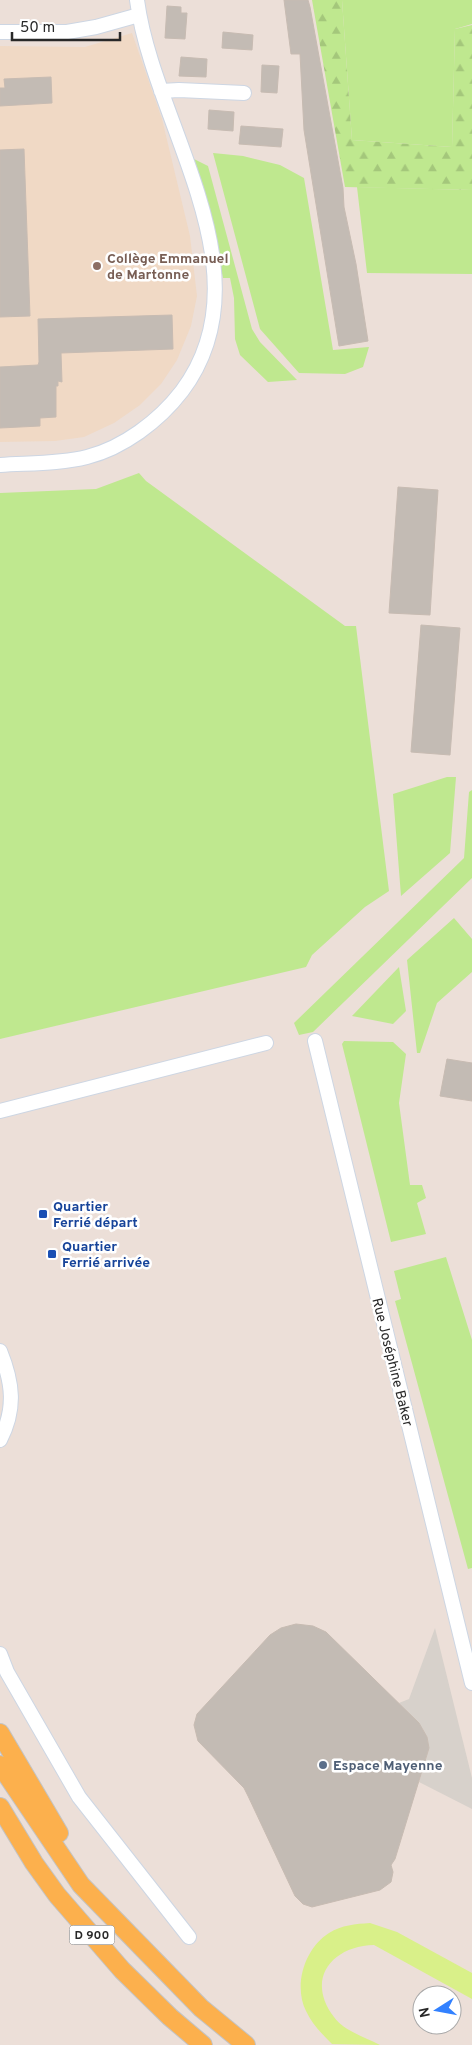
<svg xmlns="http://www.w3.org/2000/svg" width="472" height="2045" font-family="Overpass,sans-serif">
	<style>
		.education { fill: #f0d9c5 }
		.grass { fill: #bfe88f }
		.forest { fill: url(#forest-firs) }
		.pitch { fill: #d9f089 }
		.plaza { fill: #d7d1cb }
		.building { fill: #c3bbb4; stroke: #c7bbb2 }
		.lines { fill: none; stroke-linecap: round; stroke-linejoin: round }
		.minor-casing { stroke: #cdd6e3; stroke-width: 16 }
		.major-casing { stroke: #c3c3c3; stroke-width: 20 }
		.minor { stroke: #fff; stroke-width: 14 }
		.major { stroke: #fcb04d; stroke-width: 18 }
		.education-dot { fill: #8d6e63; stroke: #fff; stroke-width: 2 }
		.transit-dot { fill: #1a4fb4; stroke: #fff; stroke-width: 2 }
		.service-dot { fill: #5c6f8a; stroke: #fff; stroke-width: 2 }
		.labels { text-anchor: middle; stroke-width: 5; stroke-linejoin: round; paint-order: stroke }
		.shield { fill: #fff; stroke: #686868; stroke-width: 1 }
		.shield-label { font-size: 12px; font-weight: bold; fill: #282828 }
		.education-label { font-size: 14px; font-weight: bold; fill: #785e54; stroke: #fff; text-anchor: start }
		.transit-label { font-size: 14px; font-weight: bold; fill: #164399; stroke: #fff; text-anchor: start }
		.street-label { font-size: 14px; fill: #282828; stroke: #fff }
		.service-label { font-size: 14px; font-weight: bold; fill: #4e5e75; stroke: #fff; text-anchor: start }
	</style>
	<defs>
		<pattern id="forest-firs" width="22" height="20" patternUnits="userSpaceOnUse" patternTransform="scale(1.25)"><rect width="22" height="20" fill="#bfe88f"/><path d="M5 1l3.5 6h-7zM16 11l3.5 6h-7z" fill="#a4c77b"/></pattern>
	</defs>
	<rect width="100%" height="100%" fill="#ecdfd8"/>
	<path class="education" d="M132,33L162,119L190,236L197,296L191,326L177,360L161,384L140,405L114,423L84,437L55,441L0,442V46L85,47Z"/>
	<path class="grass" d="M342,0H472V24L455,29L452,147L352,140Z
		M213,153L243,156L280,165L304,178L333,350L369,347L363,367L345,374L299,373L260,329Z
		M192,158L208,166L252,329L260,342L297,380L268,382L240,355L235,339L234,298L230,278H223L212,231Z
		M357,187L472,190V274L367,273Z
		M139,473L146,481L345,626H356L389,891L365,907L312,955L306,967L0,1039V493L96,489Z
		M447,777H456L450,853L401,896L393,794Z
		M472,790V878L313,1032L299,1035L294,1023L464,858L469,792Z
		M454,918L472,939V972L437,1003L420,1053H417L407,960Z
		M399,967L406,1011L393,1024L352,1016Z
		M344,1041L393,1042L406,1054L399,1103L410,1185H422L426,1198L417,1203L426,1234L391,1242L342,1044Z
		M446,1257L472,1340V1568L468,1569L395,1301L401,1299L394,1271Z"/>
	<path class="forest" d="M312,0H342L352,140L452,147L455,29L472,25V190L345,187Z"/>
	<path class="pitch" d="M370,1923L397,1932L472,1973V1999L374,1945C332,1946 305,1979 334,2017C344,2031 365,2037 380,2045L332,2044C322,2034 312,2024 306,2011C293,1985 305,1948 329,1933C342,1925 355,1924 370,1923Z"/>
	<path class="plaza" d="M435,1628L472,1778V1809L419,1782L429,1748L427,1737L419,1723L399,1703L409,1699Z"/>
	<path class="building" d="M284,0H308L310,7L343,188L344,207L356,264L368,341L339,346L304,130L300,54H291Z
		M167,6L181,7V13H187L185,39L165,38Z
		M223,32L253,35L252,50L222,48Z
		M181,57L207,59L206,77L179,76Z
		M262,65L279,66L277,93L261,92Z
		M51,77L52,103L0,106V88H5L4,79Z
		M209,110L234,112L233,131L208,129Z
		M241,126L283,129L281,147L239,144Z
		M24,149L30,316L0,317V150Z
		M172,315L173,349L61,353L62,382L58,381V386H56V417L40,418V426L0,428V367L38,365L39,362L38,319Z
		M398,487L438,490L430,615L389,613Z
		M421,625L460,628L450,755L411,752Z
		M447,1059L472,1063V1101L440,1096Z
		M296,1624L313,1626L326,1632L419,1723L427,1737L429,1748L395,1859L391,1865L393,1872L391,1882L380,1890L312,1907L303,1904L295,1896L248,1796L244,1788L198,1741L194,1725L197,1714L270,1635L281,1628Z"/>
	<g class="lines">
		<g class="minor-casing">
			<path id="minor" d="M0,32H67L96,27L139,15
				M161,91L179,90L244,93
				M0,465C28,463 59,464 87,457C123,448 159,421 182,391C271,272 153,124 137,0
				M315,1041L472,1683
				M0,1111L266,1043
				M0,1351C13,1383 16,1409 0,1440
				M0,1654L7,1672L79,1797L189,1937"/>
		</g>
		<g class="major-casing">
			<path id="major" d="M0,1733L59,1833
				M0,1765L81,1885L201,2008L246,2045
				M0,1807L34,1863L57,1895L122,1970L170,2017L203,2045"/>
		</g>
		<use href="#minor" class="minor"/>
		<use href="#major" class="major"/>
	</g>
	<circle class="education-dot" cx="97" cy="266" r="5"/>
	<g class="transit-dot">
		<rect x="38" y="1209" width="10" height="10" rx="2.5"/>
		<rect x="47" y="1249" width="10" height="10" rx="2.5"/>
	</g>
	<circle class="service-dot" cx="323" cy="1765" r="5"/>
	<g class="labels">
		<rect class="shield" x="69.5" y="1925.5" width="45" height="19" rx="4"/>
		<g class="shield-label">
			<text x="92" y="1939">D 900</text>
		</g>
		<g class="education-label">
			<text x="107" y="263">Collège Emmanuel<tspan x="107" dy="16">de Martonne</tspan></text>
		</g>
		<g class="transit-label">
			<text x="53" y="1211">Quartier<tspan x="53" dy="16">Ferrié départ</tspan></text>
			<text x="62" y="1251">Quartier<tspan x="62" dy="16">Ferrié arrivée</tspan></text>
		</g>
		<g class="street-label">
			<text transform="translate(393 1362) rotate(76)" y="5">Rue Joséphine Baker</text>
		</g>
		<g class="service-label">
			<text x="333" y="1770">Espace Mayenne</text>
		</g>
	</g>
	<g transform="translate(437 2010) rotate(259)"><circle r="24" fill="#ffffff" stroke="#a9a9a9"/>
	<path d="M0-4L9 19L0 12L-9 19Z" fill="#3281ff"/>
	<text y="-8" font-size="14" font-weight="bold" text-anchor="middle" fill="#282828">N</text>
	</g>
	<path d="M12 32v8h108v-8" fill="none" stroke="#282828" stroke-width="2.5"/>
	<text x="20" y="32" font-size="15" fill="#282828" stroke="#ffffff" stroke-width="4" paint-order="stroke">50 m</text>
</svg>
